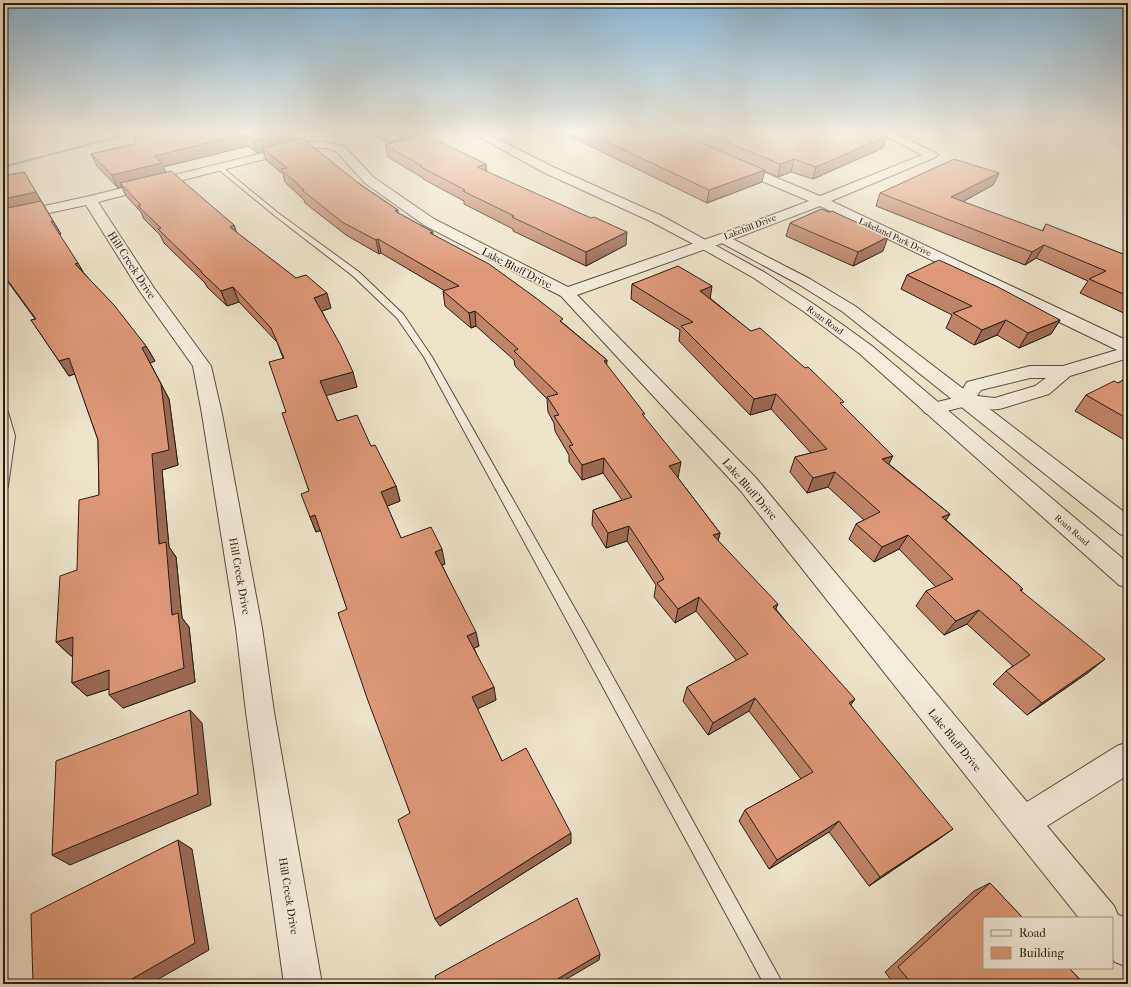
<svg xmlns="http://www.w3.org/2000/svg" width="1131" height="987" font-family="'IM FELL French Canon',serif">
	<style>
		.water { fill: #9cbcbf; stroke: #6e7c7b }
		.lines { fill: none; stroke-linecap: round; stroke-linejoin: round }
		.stream { fill: #6e7c7b; fill-rule: evenodd }
		.service-casing { stroke: #5b4e43; stroke-width: 2 }
		.minor-casing { stroke: #5b4e43; stroke-width: 2 }
		.tertiary-casing { stroke: #5b4e43; stroke-width: 2 }
		.service { fill: #f4eddd; fill-rule: evenodd }
		.minor { fill: #f4eddd; fill-rule: evenodd }
		.tertiary { fill: #f4eddd; fill-rule: evenodd }
		.wall { fill: #bf8366; stroke: #2a1c16 }
		.shaded-wall { fill: #9b6a53; stroke: #2a1c16 }
		.building { fill: #de9877; stroke: #2a1c16 }
		.labels { text-anchor: middle; stroke-width: 3; stroke-linejoin: round; paint-order: stroke }
		.far-street-label { font-size: 9px; fill: #2a1c16; stroke: #f4eddd }
		.street-label { font-size: 11px; fill: #2a1c16; stroke: #f4eddd }
	</style>
	<rect width="100%" height="100%" fill="#eee4ca"/>
	<filter id="stains"><feTurbulence type="fractalNoise" baseFrequency=".005" numOctaves="4"/><feColorMatrix values="0 0 0 0 .2 0 0 0 0 .09 0 0 0 0 .02 0 0 0 .5 -.17"/></filter>
	<radialGradient id="worn" r=".72"><stop offset=".6" stop-color="#630" stop-opacity="0"/><stop offset="1" stop-color="#630" stop-opacity=".3"/></radialGradient>
	<path class="water" d="M1100,132H1128V153Z"/>
	<g class="lines">
		<path class="stream" d="M132,132H140L3,168V166Z"/>
		<g class="service-casing">
			<path id="service" d="M218,167H222L278,213L359,272L403,314L432,357L587,630L783,984H764L424,357L397,318L353,276L274,215L218,169Z
				M3,409L8,412L15,436L8,486L7,489L3,490V449L5,436L3,429Z"/>
		</g>
		<g class="minor-casing">
			<path id="minor" d="M878,132H892L936,153L938,155L936,157L831,201L1128,341V358L1070,376L1049,394L1003,408C990,412 978,406 965,407C951,408 939,417 925,413L922,409L925,405L958,397L967,382L1030,366H1063L1117,350L820,206L731,240L577,295L756,478L1027,802L1117,746L1128,742V775L1047,826L1114,906L1118,915L1125,917L1128,921V967L1115,962L1112,958V918H1079L1012,834L740,490L561,296L424,225L365,183L336,151L325,148H307L98,202L154,288L211,366L222,414L262,628L274,712L322,984H284L246,712L236,628L202,414L193,366L139,290L86,205L3,223V215L90,196L307,142H325L344,146L373,177L434,219L568,287L721,234L809,201L731,168L729,165L731,162H739L820,196L922,155ZM1030,378H1046L1035,386L995,398L977,396L981,390Z"/>
		</g>
		<g class="tertiary-casing">
			<path id="tertiary" d="M470,132H484L553,167L660,215L764,272L815,305L872,346L1128,563V588L1119,585L860,354L803,311L754,278L699,247L650,221L545,173Z
				M723,234L810,279L855,306L1128,515V537L1120,534L843,312L800,285L718,241L716,238L718,235Z"/>
		</g>
		<use href="#service" class="service"/>
		<use href="#minor" class="minor"/>
		<use href="#tertiary" class="tertiary"/>
	</g>
	<path class="wall" d="M133,132H293L296,140L398,210V213L433,232V235L563,323L607,360L606,365L644,417L678,478L720,533L718,541L776,609L851,705L939,839L869,886L829,832L769,869L739,821L745,810L801,779L749,711L708,735L683,701L687,687L737,661L696,611L675,623L654,597L656,585L627,541L606,548L592,525L593,510L622,500L603,473L582,480L569,462V455L555,431L554,423L548,412L547,399L515,366L514,360L476,326L471,328L445,306L443,291H445L381,253L379,254L346,235L305,203L304,200L285,182L283,174L266,160L263,151L257,153L248,146L163,167L166,172L234,225L236,232L331,308L322,311L357,387L326,395L337,421L371,446L396,486L400,501L387,506L401,538L445,564L442,565L479,646L474,648L496,700L477,709L502,761L571,843L440,926L410,813L347,609L321,530L316,532L310,517L309,491L286,412L283,358L277,342L239,302L227,306L207,287L205,283L164,243L160,235L144,219L141,212L126,196L122,187L118,188L97,166L91,154L135,144Z
		M368,132H432L387,143Z
		M561,132H882L881,134L887,136L883,148L813,179L791,172L778,177L764,171L762,182L707,203Z
		M385,145L486,164L487,172L626,245L586,266L513,231V229L464,204V201L423,179V178L388,157Z
		M24,172L61,234H59L83,272L146,346L155,361L150,363L169,399L178,465L162,470L169,547L176,557L182,618L189,627L195,682L123,708L109,689L87,696L72,683L73,656H71L56,642L77,570L99,495L98,440L75,374L69,376L31,320L35,319L3,275V265L6,264Z
		M999,173L993,185L962,202L1042,231L1046,224L1128,256V315L1080,293L1088,281L1036,258L1025,265L876,206L880,193Z
		M829,212L883,251L853,266L786,236L790,223Z
		M907,275L1060,320L1051,334L1019,348L997,335L974,345L946,328L952,315L901,289Z
		M632,284L710,298L842,406L889,464L950,514L946,520L1023,589L1021,591L1089,672L1027,715L993,684L1006,671L1013,666L967,624L944,635L916,606L926,591L936,587L899,549L874,562L849,539L856,524L864,520L828,487L807,493L790,472L795,457L811,453L771,409L750,415L679,341L680,330L631,299Z
		M1128,377V442L1075,411L1086,395L1118,383Z
		M990,883L1084,984H894L885,972L974,891Z"/>
	<path class="shaded-wall" d="M289,132H293L296,143L262,148L263,151L257,153L253,141Z
		M385,132H432L387,143Z
		M244,134L248,146L163,167L167,175L120,183L122,187L118,188L112,175L154,156Z
		M887,136L883,148L813,179L816,167Z
		M794,159L791,172L778,177L780,164Z
		M486,164L487,177L477,167Z
		M765,170L762,182L707,203L709,190Z
		M999,173L993,185L946,211L951,197Z
		M36,192L43,205L3,213V199Z
		M51,221H53L61,234L59,235Z
		M234,225L239,239L230,227Z
		M627,232L626,245L586,266V252Z
		M888,237L883,251L853,266L858,252Z
		M378,239L381,253L379,254L376,240Z
		M1044,245L1036,258L1025,265L1032,252Z
		M78,263L86,277L75,264Z
		M712,286L710,300L700,291Z
		M233,287L239,302L227,306L221,291Z
		M327,293L331,308L319,312L314,298Z
		M475,311L476,326L471,328L469,313Z
		M1006,320L997,335L974,345L982,330Z
		M1060,320L1051,334L1019,348L1028,333Z
		M146,346L155,361L150,363L169,399L178,465L162,470L169,547L176,557L182,618L189,627L195,682L123,708L109,695L172,615L159,544L142,348Z
		M69,358L79,372L69,376L59,361Z
		M607,360L606,375L604,361Z
		M353,372L357,387L325,396L320,381Z
		M776,394L771,409L750,415L754,399Z
		M893,456L885,471L882,459Z
		M604,458L603,473L582,480V465Z
		M681,462L678,478L666,482L669,466Z
		M835,472L828,487L807,493L813,478Z
		M396,486L400,501L385,507L381,492Z
		M950,514L940,529L942,517Z
		M315,515L322,530L316,532L310,517Z
		M629,526L627,541L606,548L608,533Z
		M720,533L716,548L713,535Z
		M908,535L899,549L874,562L882,547Z
		M442,549L445,564L439,566L435,552Z
		M699,597L696,611L675,623L678,609Z
		M778,604L772,618L773,607Z
		M979,610L967,624L944,635L956,621Z
		M476,632L479,646L470,650L467,636Z
		M73,637L87,650L71,656L56,642Z
		M1105,659L1089,672L1027,715L1042,703Z
		M109,670L123,684L87,696L72,683Z
		M494,687L496,700L475,710L472,697Z
		M755,698L749,711L708,735L713,723Z
		M855,699L846,712L849,703Z
		M190,710L202,723L211,805L70,865L52,855Z
		M839,821L829,832L769,869L777,860Z
		M953,829L939,839L869,886L880,877Z
		M571,833V843L440,926L435,919Z
		M178,840L192,849L209,950L150,984H123Z
		M600,954L599,960L558,984H549Z"/>
	<path class="building" d="M133,132H289L253,141L244,134L154,156L162,163L112,175L91,154L135,144Z
		M586,132H675L765,170L709,190Z
		M702,132H877L887,136L816,167L794,159L780,164Z
		M424,134L486,164L477,167L591,218L594,217L627,232L586,252L512,217L514,216L463,191L465,190L421,167L422,166L385,145Z
		M302,138L362,186L398,210L395,211L433,232L430,233L489,264L536,298L563,319L560,321L607,360L604,361L645,414H642L681,462L669,466L720,533L713,535L778,604L773,607L855,699L849,703L953,829L880,877L839,821L777,860L745,810L813,772L755,698L713,723L687,687L748,654L699,597L678,609L657,583L664,579L629,526L608,533L593,510L632,497L604,458L582,465L569,446L573,445L554,416L559,415L547,397L558,394L514,351L518,349L475,311L469,313L443,291L459,286L378,239L376,240L342,222L302,190H304L281,169L287,168L262,148Z
		M954,159L999,173L951,197L1043,231L1046,224L1128,256V296L1089,279L1106,271L1044,245L1032,252L880,193Z
		M171,171L234,225L230,227L296,278L306,275L327,293L314,298L340,344L353,372L320,381L337,421L357,415L371,446L375,445L396,486L381,492L401,538L431,527L442,549L435,552L476,632L467,636L494,687L472,697L502,761L526,748L571,833L435,919L398,820L410,813L367,698L338,613L347,609L315,515L310,517L301,494L309,491L282,413L286,412L269,362L284,358L271,328L233,287L221,291L201,272H202L158,229L161,228L138,206L141,205L120,183Z
		M24,172L36,192L3,199V176Z
		M41,201L53,221H51L78,263L75,264L114,305L146,346L142,348L161,384L169,450L152,454L159,544L166,542L172,615L178,613L184,668L109,695V670L72,683L73,637L56,642L60,576L77,570L79,500L99,495L98,440L69,358L59,361L31,320L36,319L3,274V265L6,264L3,258V209Z
		M821,209L829,212L832,211L888,237L858,252L790,223Z
		M939,260L998,287L1060,320L1028,333L1006,320L982,330L953,313L972,306L907,275Z
		M678,266L712,286L700,291L751,331L760,328L805,368L808,367L844,402L840,403L893,456L882,459L950,514L942,517L1023,589L1020,590L1105,659L1042,703L1006,671L1030,655L979,610L956,621L926,591L953,579L908,535L882,547L856,524L880,512L835,472L813,478L795,457L827,449L776,394L754,399L681,326L693,322L632,284Z
		M1128,377V419L1086,395L1114,381L1118,383Z
		M190,710L198,794L52,855L56,761Z
		M178,840L195,943L123,984H33L31,914Z
		M990,883L1023,918H984V968H1069L1084,984H912L898,967Z
		M577,898L600,954L549,984H437L435,976Z"/>
	<linearGradient id="sky" x2="0" y2="1"><stop stop-color="#89b7d8"/><stop offset="0.49" stop-color="#f7f3e7"/><stop offset="1" stop-color="#f7f3e7" stop-opacity="0"/></linearGradient>
	<rect width="1131" height="270" fill="url(#sky)"/>
	<g class="labels">
		<g class="far-street-label">
			<text transform="translate(750 227) rotate(-21)" y="3">Lakehill Drive</text>
			<text transform="translate(895 237) rotate(25)" y="3">Lakeland Park Drive</text>
			<text transform="translate(825 320) rotate(36)" y="3">Roan Road</text>
			<text transform="translate(1072 530) rotate(41)" y="3">Roan Road</text>
		</g>
		<g class="street-label">
			<text transform="translate(132 265) rotate(57)" y="4">Hill Creek Drive</text>
			<text transform="translate(517 268) rotate(27)" y="4">Lake Bluff Drive</text>
			<text transform="translate(750 489) rotate(49)" y="4">Lake Bluff Drive</text>
			<text transform="translate(240 576) rotate(80)" y="4">Hill Creek Drive</text>
			<text transform="translate(955 740) rotate(51)" y="4">Lake Bluff Drive</text>
			<text transform="translate(289 896) rotate(81)" y="4">Hill Creek Drive</text>
		</g>
	</g>
	<rect width="1131" height="987" fill="none" stroke="#eee4ca" stroke-width="16"/>
	<rect x="4" y="4" width="1123" height="979" fill="none" stroke="#2a1c16" stroke-width="2"/>
	<rect x="8" y="8" width="1115" height="971" fill="none" stroke="#2a1c16"/>
	<rect x="983" y="917" width="130" height="52" fill="#f4eddd" stroke="#a3998d"/>
	<rect x="991" y="930" width="20" height="6" fill="#f4eddd" stroke="#a3998d"/>
	<text x="1019" y="937" font-size="12" fill="#2a1c16">Road</text>
	<rect x="991" y="947" width="20" height="12" fill="#de9877" stroke="#a3998d"/>
	<text x="1019" y="957" font-size="12" fill="#2a1c16">Building</text>
	<rect width="100%" height="100%" filter="url(#stains)"/>
	<rect width="100%" height="100%" fill="url(#worn)"/>
</svg>
